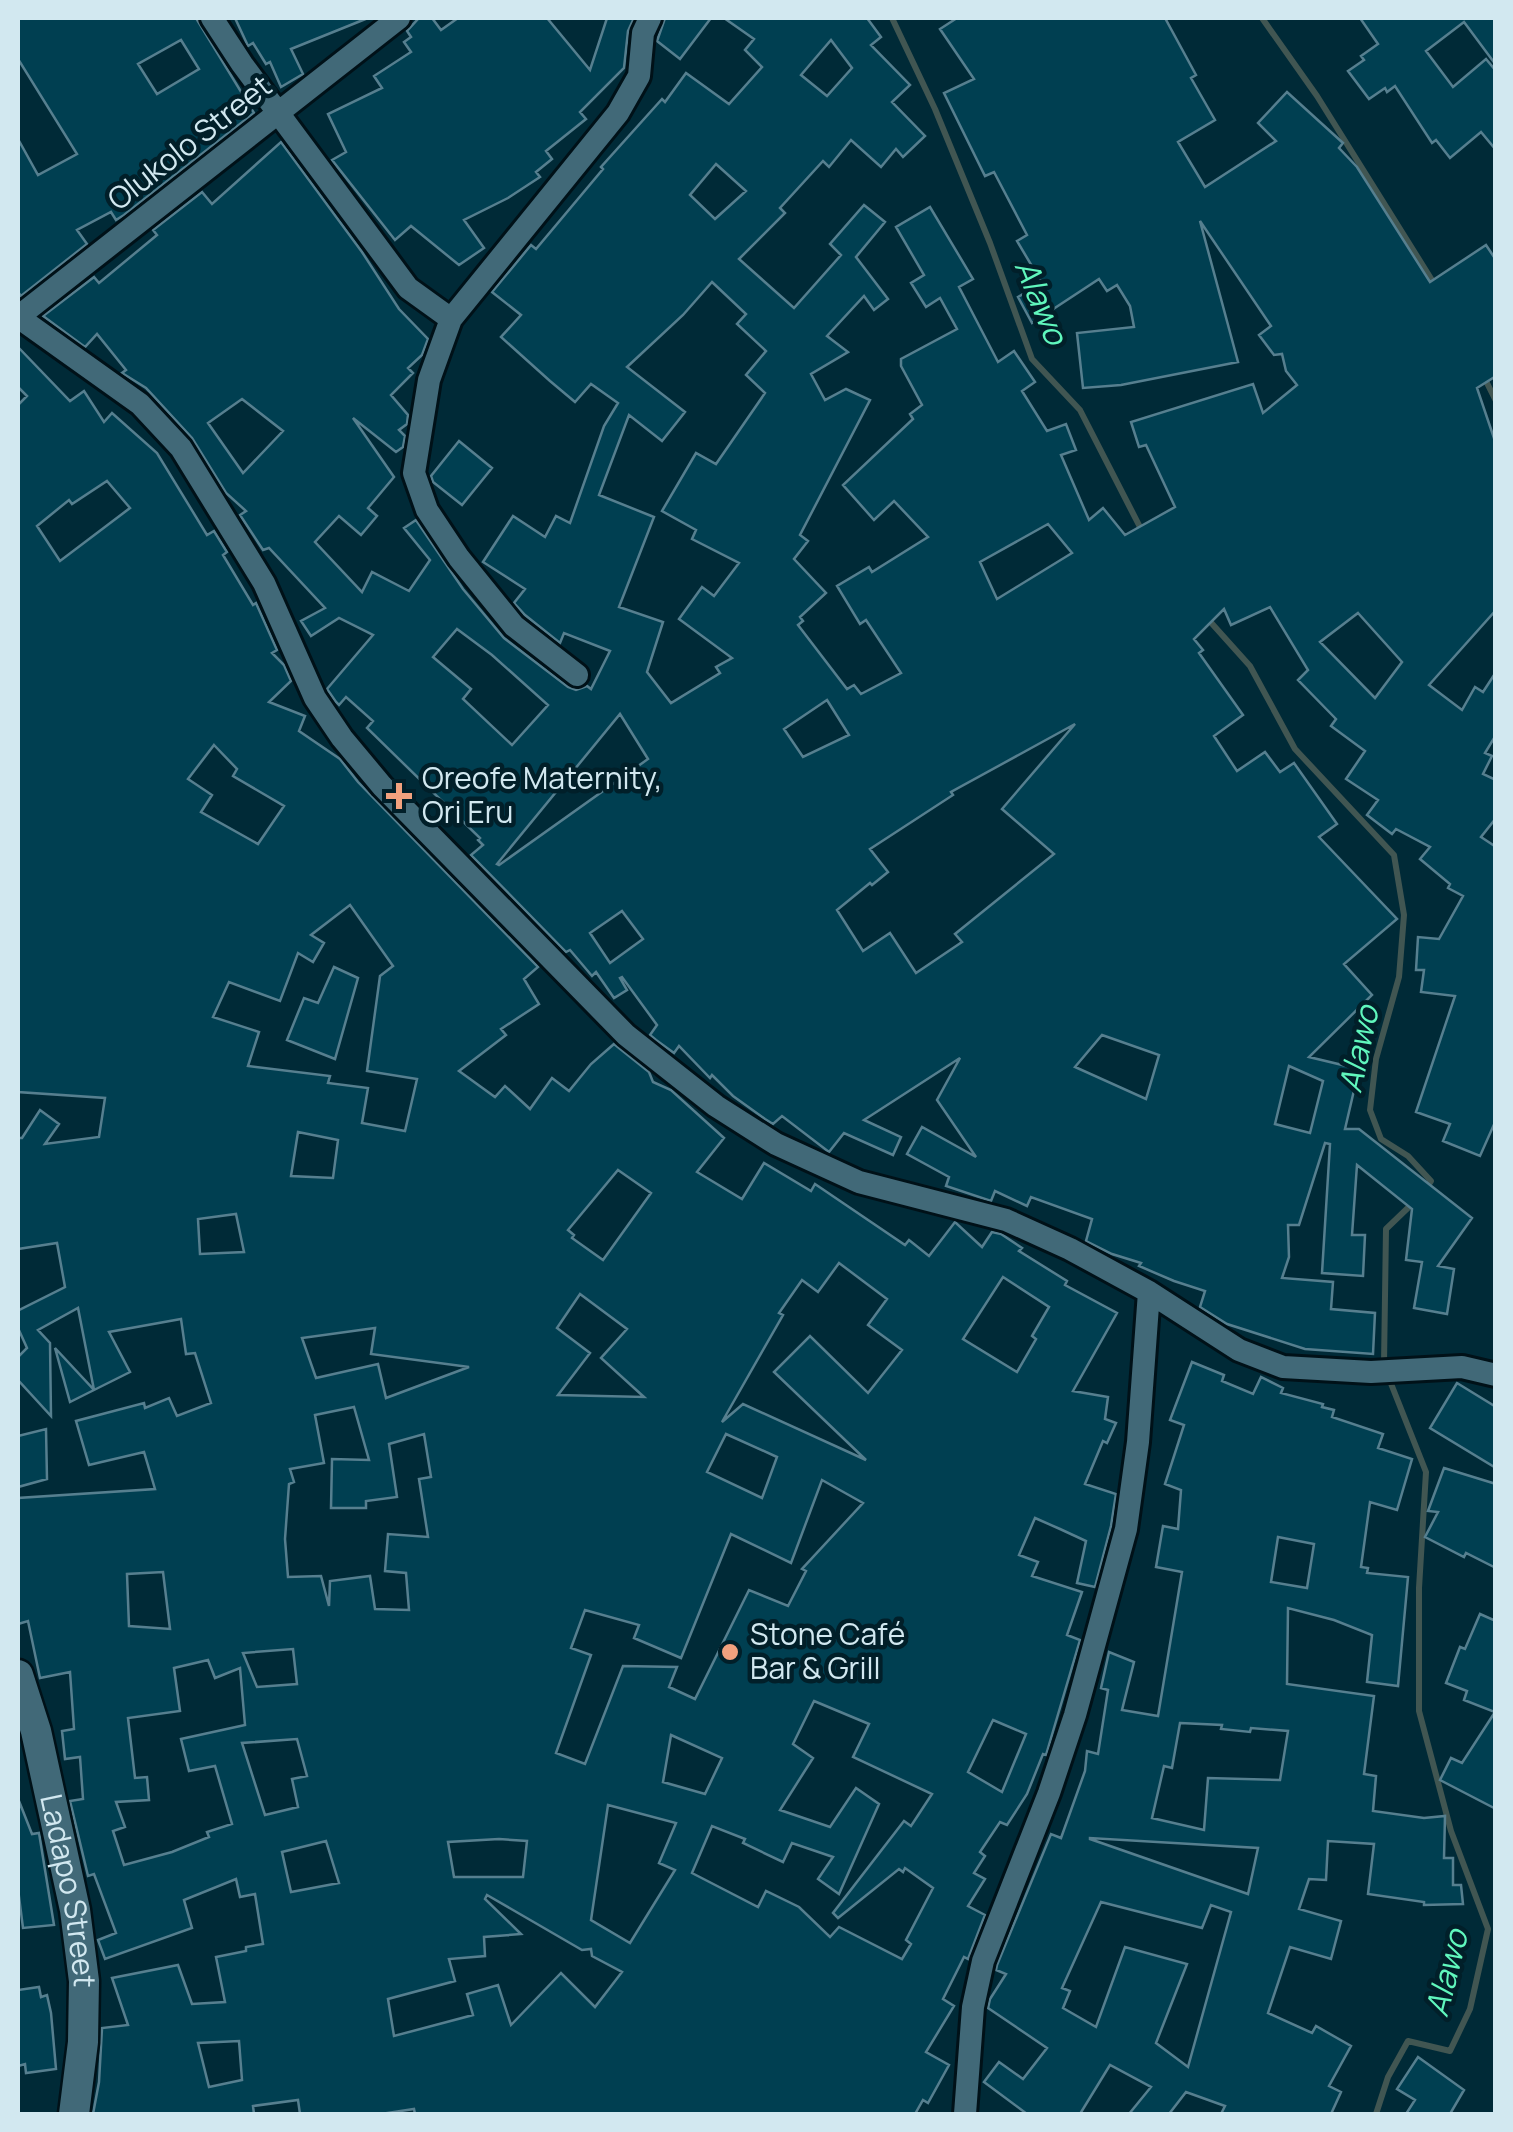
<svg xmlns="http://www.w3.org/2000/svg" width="1513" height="2132" font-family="Manrope,sans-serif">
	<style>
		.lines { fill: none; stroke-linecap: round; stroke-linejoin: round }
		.stream { stroke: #415652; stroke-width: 6 }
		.building { fill: #003f51; stroke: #567f8f; stroke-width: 2.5; fill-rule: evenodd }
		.street-casing { stroke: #001118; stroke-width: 28 }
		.secondary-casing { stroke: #001118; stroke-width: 35 }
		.street { stroke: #416978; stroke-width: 22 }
		.secondary { stroke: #416978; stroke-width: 30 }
		.poi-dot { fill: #f2a17e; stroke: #011f29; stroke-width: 4 }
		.labels { text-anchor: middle; stroke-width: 9; stroke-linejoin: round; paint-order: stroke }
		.street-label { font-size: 30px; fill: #d2e8f0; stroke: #011f29 }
		.poi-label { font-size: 30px; fill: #d2e8f0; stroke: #011f29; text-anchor: start }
		.water-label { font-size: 32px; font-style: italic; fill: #60f7bd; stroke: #011f29 }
	</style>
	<rect width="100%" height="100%" fill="#002a37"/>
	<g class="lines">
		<path class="stream" d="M892,18L935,109L990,243L1032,359L1080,410L1142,531
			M1262,18L1317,96L1435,285
			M1483,375L1496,401
			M1206,617L1250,666L1295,749L1394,855L1404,915L1399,977L1376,1059L1370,1110L1381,1139L1408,1156L1431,1181L1425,1190
			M1384,1364L1386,1229L1413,1203
			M1376,2114L1388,2077L1408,2041L1450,2051L1470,2009L1488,1929L1451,1831L1419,1711V1588L1426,1472L1388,1376"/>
	</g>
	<path class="building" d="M18,18H196L254,113L124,215L116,220L111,212L77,230L87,244L21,296L18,292V139L38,175L77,154L18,59ZM181,40L199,69L157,94L138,64Z
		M235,18H368L291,49L303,74L281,87L270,62L266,64L253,43L248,46Z
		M419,18H432L441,30L458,18H547L590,70L607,18H634L628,31L624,68L580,112L586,119L546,151L552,159L536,172L540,177L508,198L464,220L484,248L459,265L411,226L395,240L332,160L346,152L328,114L382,88L374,76L411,52L404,42L411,37L407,31Z
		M665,18H711L680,59L657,41Z
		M724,18H867L881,37L871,45L910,85L892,102L925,136L903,157L896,149L881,167L851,140L829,167L823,161L780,208L785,213L739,259L794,308L841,255L830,244L864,205L885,222L856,257L888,299L874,310L864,296L827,336L848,352L811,374L825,400L846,389L870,400L800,535L808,541L794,559L826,593L800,617L803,621L798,625L847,689L854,685L861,694L901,673L866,620L860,624L837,586L869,567L872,572L928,537L894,501L874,520L843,485L913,419L910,414L922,405L901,366V359L957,329L940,298L926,307L911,283L924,275L896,227L930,207L973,279L959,287L998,362L1014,351L1035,382L1022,391L1047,431L1066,424L1076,450L1061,455L1089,520L1103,508L1125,535L1175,507L1146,445L1139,447L1131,422L1253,384L1263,413L1297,385L1286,371L1282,354L1274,355L1259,335L1271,326L1200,221L1238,362L1121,385L1083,388L1077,333L1134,327L1130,306L1117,285L1107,291L1099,279L1032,323L1018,297L1042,283L1017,241L1027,235L994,172L985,176L944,93L974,79L940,29L957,18H1165L1196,75L1191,78L1215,120L1178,142L1205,187L1276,141L1258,123L1287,92L1343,143L1339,148L1357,167L1430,282L1486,245L1496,260V376L1477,388L1496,444V610L1429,685L1462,710L1475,687L1483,692L1496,672V735L1485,753L1492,756L1483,774L1496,780V818L1481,837L1496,847V1120L1480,1156L1443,1141L1450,1124L1416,1112L1455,996L1421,992L1424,970H1416L1418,937L1439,939L1463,896L1448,888L1450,884L1420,859L1430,847L1396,829L1392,834L1367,815L1378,800L1346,779L1365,751L1331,726L1336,719L1298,680L1308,670L1270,607L1231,625L1224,609L1194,639L1203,650L1199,653L1243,715L1214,736L1237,771L1265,752L1280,772L1294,763L1337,824L1319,837L1397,919L1344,964L1372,995L1309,1057L1359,1069L1345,1129H1359L1472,1218L1438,1266L1454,1269L1447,1314L1414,1308L1422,1262L1406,1260L1412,1209L1357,1165L1352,1235H1365L1363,1276L1322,1273L1330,1144L1325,1143L1299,1225H1288L1289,1257L1282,1278L1333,1282L1331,1309L1375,1313L1373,1354L1305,1349L1227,1324L1200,1307L1205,1291L1174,1281L1139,1266L1141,1263L1112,1254L1086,1241L1092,1219L1031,1197L1027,1206L995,1191L991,1201L946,1186L949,1177L907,1154L922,1127L976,1157L937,1100L960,1058L864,1120L901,1137L893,1155L844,1133L829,1152L782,1116L773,1124L765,1119L733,1096L712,1075L710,1078L679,1046L674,1053L656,1040L650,1035L657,1025L622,977L620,978L627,990L614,998L596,972L592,976L570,950L566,952L471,855L483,845L478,840L480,838L367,728L373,721L346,697L339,705L336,702L327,689L373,635L339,618L311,636L301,621L325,608L269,548L263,550L240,515L246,511L226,493L192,438L146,388L122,373L126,370L97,334L85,347L43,316L94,277L99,283L157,235L153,230L202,192L212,204L281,142L362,252L399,309L428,339L422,355L408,368L413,373L391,395L408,415L407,424L399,430L405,436L403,447L396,452L353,418L394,477L368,508L377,516L361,535L339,516L315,542L362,592L372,572L409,591L430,560L404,528L416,520L463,589L504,638L568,687L576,690L587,686L591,689L610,651L564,633L560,643L525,615L514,603L525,589L483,562L513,516L545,537L556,516L570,523L604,426L618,403L591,384L575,402L550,381L501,337L521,315L492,292L531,245L536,249L603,169L601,167L662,99L665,102L686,73L729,104L762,67L745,50L754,39ZM831,40L852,68L827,96L801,75ZM716,164L746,191L715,219L690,195ZM712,282L746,314L737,324L766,351L746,375L765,393L716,464L696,453L662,511L696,530L692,539L739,563L714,596L702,587L679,619L732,658L716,667L720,673L671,703L647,672L663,622L619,607L654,517L599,495L629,415L662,441L685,412L627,367L683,315ZM242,399L283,431L243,473L208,423ZM1048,524L1072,553L997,599L980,562ZM1358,613L1402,662L1375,698L1320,642ZM457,629L492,655L548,705L512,745L463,699L471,689L433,657ZM827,700L849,735L803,757L784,729ZM620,714L648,759L499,865L497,864ZM1075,724L1002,809L1054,854L955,934L962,942L916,973L890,933L863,951L837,910L870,883L872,885L888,872L870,849L953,795L951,792ZM622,911L643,939L610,963L590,933ZM1102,1035L1159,1055L1146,1099L1075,1067ZM1289,1066L1323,1081L1310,1133L1275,1124Z
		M1360,18H1496V65L1464,22L1426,51L1453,87L1486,59L1496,71V150L1481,132L1450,158L1436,140L1432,143L1395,86L1387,92L1385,88L1369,99L1348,71L1364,60L1361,56L1378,44Z
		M18,347L70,401L84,391L104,422L112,413L157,453L207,535L214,531L227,552L223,555L253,605L256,603L277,650L272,653L284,665L291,681L269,702L305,716L299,731L340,759L358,782L538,967L524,979L539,1004L501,1029L506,1035L459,1071L495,1097L505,1086L530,1109L552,1078L569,1091L591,1064L614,1044L649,1072L653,1082L671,1090L724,1138L697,1172L742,1199L764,1163L811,1191L815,1184L905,1245L909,1240L929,1256L955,1222L982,1247L992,1232L1001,1234L1022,1248L1019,1251L1067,1281L1065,1285L1117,1313L1073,1391L1108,1397L1105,1419L1116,1423L1107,1443L1103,1441L1085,1484L1116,1494L1111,1526L1095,1587L1077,1583L1086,1541L1060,1529L1035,1518L1019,1555L1038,1562L1032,1576L1082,1592L1067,1635L1080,1640L1046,1755L1043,1754L1027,1794L1007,1825L1000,1822L980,1852L985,1856L974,1873L985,1879L968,1906L985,1915L968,1959L964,1957L943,1999L954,2006L926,2052L949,2065L928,2103L923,2100L915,2114H415L414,2109L381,2114H300L298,2100L253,2106L254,2114H93L99,2082L102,2028L128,2025L112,1978L178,1965L192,2004L225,2002L216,1957L246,1951V1947L263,1944L255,1894L240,1897L236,1879L184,1900L192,1928L105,1959L98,1940L116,1933L94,1874L88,1876L70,1801L83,1799L80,1757L65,1759L62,1731L74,1729L70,1672L40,1678L28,1621L18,1624V1498L155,1489L144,1452L89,1465L76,1421L144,1403L145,1408L169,1398L177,1416L211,1403L195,1353L186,1354L181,1319L109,1332L130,1372L94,1390L78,1308L38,1330L50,1343L51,1416L18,1380V1357L27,1348L18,1328V1308L19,1310L65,1287L57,1243L18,1249V1138H22L40,1110L59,1124L45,1144L99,1137L105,1098L18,1092V405L27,396L18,387ZM107,481L130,508L60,561L37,526L69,500L72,504ZM214,745L237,769L233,776L284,806L258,844L201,812L212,795L188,779ZM350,905L393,966L380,976L367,1071L417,1079L405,1131L362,1123L368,1088L328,1083L330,1076L248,1066L259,1032L213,1017L229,982L280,1001L298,953L313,962L324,943L311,935ZM298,1132L338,1140L333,1178L291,1176ZM618,1170L651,1193L603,1260L572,1238L574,1235L568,1230ZM236,1214L244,1252L200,1254L198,1219ZM839,1263L887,1299L868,1325L902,1350L868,1393L810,1336L774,1372L866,1460L743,1404L722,1422L783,1315L779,1313L802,1280L818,1292ZM1003,1277L1049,1307L1032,1336L1036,1339L1017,1372L963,1339ZM580,1294L627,1329L601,1358L644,1397L558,1395L590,1353L557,1328ZM375,1328L371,1354L469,1367L386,1398L378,1364L316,1378L302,1338ZM354,1407L369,1460L332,1459L331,1508H366V1501L397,1497L389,1444L424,1434L431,1477L419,1479L428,1537L388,1534L385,1571L406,1573L409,1610L375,1609L370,1576L330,1581L329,1606L321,1576L288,1577L285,1539L289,1484L294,1482L290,1469L324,1463L315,1415ZM726,1434L777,1457L762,1498L707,1472ZM822,1480L863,1503L802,1569L806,1571L788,1606L749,1590L695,1699L669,1687L677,1667L623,1666L585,1764L556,1753L591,1655L571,1648L585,1610L639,1625L634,1638L681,1658L731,1534L791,1563ZM163,1572L170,1629L129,1626L127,1574ZM293,1649L297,1684L257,1687L243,1653ZM208,1660L215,1678L240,1668L245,1725L181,1739L189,1771L215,1766L232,1824L207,1832L209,1837L172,1852L124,1865L113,1831L125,1827L116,1802L149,1800L147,1777L135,1778L128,1718L180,1711L174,1668ZM814,1701L869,1724L853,1757L932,1794L911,1826L904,1821L833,1913L838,1918L899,1869L903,1872L905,1868L933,1888L906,1940L911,1944L902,1959L839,1927L830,1937L799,1907L766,1891L758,1907L692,1873L712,1826L745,1839L743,1843L783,1862L792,1843L833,1857L818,1879L839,1894L879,1804L856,1788L830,1827L780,1810L813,1758L793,1744ZM993,1720L1026,1734L1002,1792L968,1772ZM671,1735L722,1758L705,1794L663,1782ZM297,1739L307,1776L292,1779L298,1807L265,1815L242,1743ZM608,1805L676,1823L659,1863L675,1870L630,1943L591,1920ZM499,1839L527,1841L523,1877H454L448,1842ZM326,1841L339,1883L291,1892L282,1852ZM487,1895L582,1950L591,1949L592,1956L622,1972L595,2007L561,1973L511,2025L498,1985L467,1994L473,2015L394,2036L388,1999L455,1981L449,1959L485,1956L484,1937L521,1934L485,1899ZM239,2041L242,2080L209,2087L198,2043Z
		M459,441L492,468L462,505L433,482L431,476Z
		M334,967L358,978L335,1059L287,1040L304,998L318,1003Z
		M55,1348L94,1390L70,1402Z
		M1192,1362L1224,1375L1222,1381L1253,1394L1261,1377L1283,1388L1281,1393L1323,1404L1322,1407L1334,1410L1332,1417L1383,1434L1378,1448L1412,1459L1397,1510L1370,1502L1361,1567L1368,1568L1367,1573L1408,1577L1398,1686L1367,1682L1372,1635L1334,1620L1288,1608L1287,1684L1374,1696L1364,1774L1376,1776L1373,1811L1424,1818L1445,1816L1444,1858H1453V1885H1461L1463,1904L1424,1905V1902L1368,1894L1374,1844L1328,1841L1326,1880L1309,1879L1299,1909L1341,1921L1331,1959L1290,1947L1268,2013L1312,2033L1316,2026L1351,2046L1329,2086L1341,2092L1331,2114H1221L1225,2106L1186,2092L1169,2114H1129L1151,2087L1110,2065L1080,2114H1027L984,2082L999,2062L1023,2079L1047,2048L988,2008L990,1999L1006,1974L996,1970L997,1965L1051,1834L1061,1838L1085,1771L1087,1751L1098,1754L1108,1690L1101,1688L1109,1652L1134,1662L1122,1710L1158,1716L1182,1572L1156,1567L1163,1526L1178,1529L1181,1490L1165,1484L1184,1425L1170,1420ZM1278,1537L1314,1544L1307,1588L1271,1582ZM1180,1723L1222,1725L1221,1729L1250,1732L1251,1728L1288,1731L1280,1780L1208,1778L1204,1830L1152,1818L1164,1766L1172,1768ZM1090,1839V1838L1258,1848L1248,1894ZM1101,1902L1202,1928L1211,1905L1231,1912L1188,2067L1156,2043L1187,1964L1125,1947L1096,2027L1063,2008L1070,1991L1062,1988Z
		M1457,1383L1496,1407V1468L1430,1428Z
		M46,1429L47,1479L18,1487V1436Z
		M1444,1468L1496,1484V1568L1466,1553L1464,1557L1425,1537L1438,1512L1428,1511Z
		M1480,1614L1496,1621V1809L1440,1780L1451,1758L1462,1763L1495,1712L1464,1700L1467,1691L1446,1683L1460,1647L1465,1649Z
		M19,1801L32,1834L39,1833L54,1925L23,1928L18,1889Z
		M39,1987L41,1997L47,1995L51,2013L56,2069L26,2073L25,2064L18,2066V1990Z
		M1418,2057L1464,2090L1450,2114H1406L1415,2100L1397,2089Z"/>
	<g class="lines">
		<g class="street-casing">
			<path id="street" d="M212,18L242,64L408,288L451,319
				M18,317L140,404L181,448L264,583L315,698L342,738L382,786L626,1035L716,1106L776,1144L859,1182L1006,1220L1070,1249L1149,1292L1239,1350L1283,1367L1371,1372L1462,1367L1496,1375
				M18,317L399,18
				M577,675L514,626L459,558L427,510L414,473L429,380L451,319L618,113L639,76L643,33L650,18
				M965,2114L973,2007L983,1961L1049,1793L1075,1715L1126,1529L1138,1442L1149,1292"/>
		</g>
		<g class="secondary-casing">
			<g id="secondary">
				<path id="s1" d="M18,1675L36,1731L75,1910L84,1981L83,2042L74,2114"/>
			</g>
		</g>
		<use href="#street" class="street"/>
		<use href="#secondary" class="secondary"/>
	</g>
	<g class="poi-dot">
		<path d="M394 781h10v10h10v10h-10v10h-10v-10h-10v-10h10z"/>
		<circle cx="730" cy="1652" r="10"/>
	</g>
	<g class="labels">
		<g class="street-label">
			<text transform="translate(190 143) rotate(-38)" y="10">Olukolo Street</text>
			<text dy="10" stroke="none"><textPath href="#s1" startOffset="222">Ladapo Street</textPath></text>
		</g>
		<g class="poi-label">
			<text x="422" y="789">Oreofe Maternity,<tspan x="422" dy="34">Ori Eru</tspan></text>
			<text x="750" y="1645">Stone Café<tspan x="750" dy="34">Bar &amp; Grill</tspan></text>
		</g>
		<g class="water-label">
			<text transform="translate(1041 302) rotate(68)" y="11">Alawo</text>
			<text transform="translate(1359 1049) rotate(-78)" y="11">Alawo</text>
			<text transform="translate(1447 1973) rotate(-76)" y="11">Alawo</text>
		</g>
	</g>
	<rect width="1513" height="2132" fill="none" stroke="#d2e8f0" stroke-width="40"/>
</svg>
